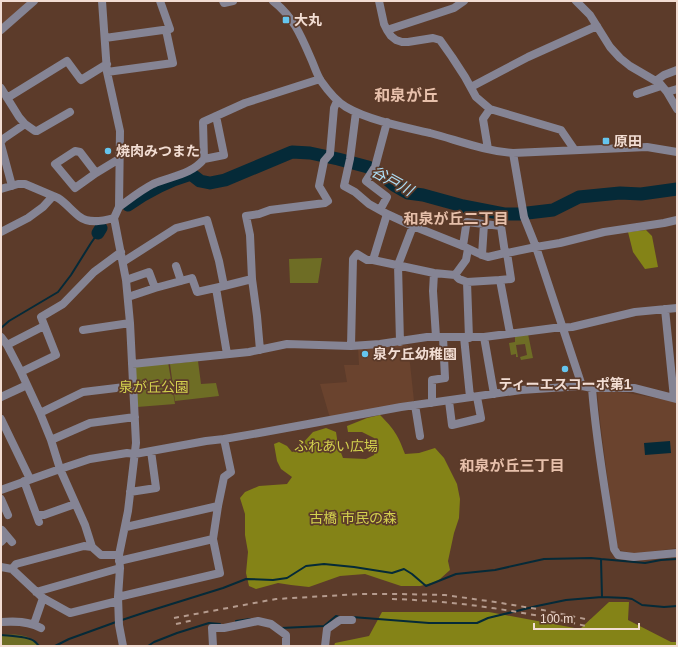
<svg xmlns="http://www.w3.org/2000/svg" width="678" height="647" font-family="Helvetica,'Noto Sans JP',sans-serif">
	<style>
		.built { fill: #6a432e }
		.green { fill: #6e6d25 }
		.forest { fill: #848317 }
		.water { fill: #052a38 }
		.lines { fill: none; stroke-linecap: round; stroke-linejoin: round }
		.stream { stroke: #052a38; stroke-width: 2 }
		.river { stroke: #052a38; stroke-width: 13 }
		.minor { stroke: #858494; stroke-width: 8 }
		.rail { stroke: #b59b8e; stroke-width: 2; stroke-dasharray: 5 5; stroke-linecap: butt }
		.poi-dot { fill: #65c5ee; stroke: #5c3b2a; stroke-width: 1.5 }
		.labels { text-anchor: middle; stroke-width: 3.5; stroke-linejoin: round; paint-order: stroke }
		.poi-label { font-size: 14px; font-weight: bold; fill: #f2ddd3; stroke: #5c3b2a; text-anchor: start }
		.park-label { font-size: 14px; fill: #d3d14e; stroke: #5c3b2a }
		.water-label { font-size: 15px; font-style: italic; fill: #afe0f8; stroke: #5c3b2a }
		.neighbourhood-label { font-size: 15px; font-weight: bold; fill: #e7c0ab; stroke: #5c3b2a }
		.quarter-label { font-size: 16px; font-weight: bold; fill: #e7c0ab; stroke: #5c3b2a }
	</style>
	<rect width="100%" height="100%" fill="#5c3b2a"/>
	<path class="built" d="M1,1H30L1,26Z
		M408,345L414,401L330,418L320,384L347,382L344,365H359L358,347Z
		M597,390L628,393L677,402V548L641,553H632L619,550L616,544L600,420Z"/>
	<path class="green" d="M322,258L318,283H290L289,259Z
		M528,334L533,358L521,360L520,357L527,355L525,344L516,345L518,357H516V354L511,355L509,343L515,342V336Z
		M198,361L201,384L216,383L219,396L175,401L170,364Z
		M168,362L175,404L137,407L134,366Z
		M1,635C16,634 30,634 40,646H1Z"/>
	<path class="forest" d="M646,230L652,236L658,267L645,269L633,252L628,232Z
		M380,415C394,429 398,435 405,454L419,453L435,448L444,458L457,484L460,499L459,518L454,533L448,561L450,570L440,579L436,582L420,586H401L365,574L340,576L309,587L291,585L278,583L256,589L249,586L246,573L248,552L245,535V514L240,498L245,492L259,486L287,484L292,477L281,469L277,461L274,444L279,442L287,446L292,452L299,450L302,444L313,432L326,428L336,432L338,445L343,458L366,459L374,455L376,444L374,438L362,432H348L347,426L367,418Z
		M609,602H629L628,620L671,642H677V646H334L335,643L369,636L382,612H489L580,629Z"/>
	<path class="water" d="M670,441L671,453L645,455L644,443Z"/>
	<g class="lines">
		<path class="stream" d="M1,328L9,321L58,292L71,275L91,243L98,233
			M601,559L645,563L661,560L677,559
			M352,617L429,623H477L488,618L537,606L566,600L602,597
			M122,620L146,612L223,588L246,579L273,580L287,578L306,566L324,564L354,567L392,573L404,569L412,574L426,586L456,574L495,570L544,559L591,558L601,559L602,597L626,598L632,599L642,605L664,607L677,606
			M236,621L250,619
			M281,628L324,626L336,616L340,617
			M1,635C10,636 27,636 34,641C36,642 37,644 39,646
			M55,646L69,639L116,622
			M148,646L154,642L177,633L209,623L220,624"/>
		<path class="river" d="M128,205C149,190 167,181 191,174L200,181L210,183L225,180L292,152L310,153L338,159L368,167L382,175L394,185L408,193L423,195L463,206L504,214H519L553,210L579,197L620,193L641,194L677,189
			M98,233L101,228"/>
		<path class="minor" d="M102,1L107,72L120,131L119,207L114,218L126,280L130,323L136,443L128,511L119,555L120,568L118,597L119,625L123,646
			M223,1L224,3L233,1
			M273,1C294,17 302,38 312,61C315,68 317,75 321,81C328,91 336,101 346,107C368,120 404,127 430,133C457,140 484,151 513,153L647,147L677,152
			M379,1L384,24L387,30L391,36L396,40L402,42H408L433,38L440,40L452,57L465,77L476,97L490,109L561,130L574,149
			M576,1L590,15L610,47L620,58L630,66L654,80H657L667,92L677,109
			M1,30L34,1
			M387,30L445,11L454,8L464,1
			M105,38L170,29L160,1
			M107,72L173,63L166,30
			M657,80L664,75L677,70
			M471,87L528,57L597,26
			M1,88L19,117L25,124L3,139L1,142
			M667,92L677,89
			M637,94L661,86
			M7,98L67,61L81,80L107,64
			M356,112L350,159L344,186L355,192L369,204L387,214L413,226L463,246L482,255L488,257L505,253H507L536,247L560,243L604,232L664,223L677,220
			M25,124L35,131H37L70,112
			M1,145L12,186
			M488,149L483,119L490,109
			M513,153L524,217L536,247L582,386
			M204,159L224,155L216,116
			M96,173L80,152L75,151L55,164L75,188L96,173L119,159
			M1,189L18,184H25L58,198C66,203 72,211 80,217C89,224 103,221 114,218
			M119,207C130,199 141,190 153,184C171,176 191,175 204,159L203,122L245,103L320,79
			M380,210L387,197L366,181L375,167L387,122
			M1,232L28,218L43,207L53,196
			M463,246L466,226L467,222L501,226L505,253
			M482,255L484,224
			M373,260L387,214
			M123,262L176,228L207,220L219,261L224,286L252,279
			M176,266L181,281
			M434,273L433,291L436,337
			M455,275L466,260L468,249
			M126,280L149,272L155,288
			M500,280L511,279L507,253
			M467,282L469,338
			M216,288L227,354
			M128,297L155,288L192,278L197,292L224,286
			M665,309L674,398
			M44,326L7,345L21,372L40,413L51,440L60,469L85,525L92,547L101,555H119
			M83,330L130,323
			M1,337L7,345
			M464,337L470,397
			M484,337L494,394
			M400,342L398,265L413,226
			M351,346L353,259L357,254L367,260H373L434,273L455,275L459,279L467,282L500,280L510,333
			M260,350L257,316L252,279L250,235L246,216L259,214L270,210L325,203L328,201L319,186L324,161L330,154L334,108L337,101
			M132,364L249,352L287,344L351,346L380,344L427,337H484L554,328L572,327L635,312L677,308
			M21,372L56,355L41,317L63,304L94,272L121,252
			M592,388C596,442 606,495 614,549L618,555L634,557L677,553
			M1,397L27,385
			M449,401L452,425L481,418L477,397
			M432,403V380L445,378L443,337
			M415,405L420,436
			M40,413L83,392L133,386
			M1,419L30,479
			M51,440L90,423L135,417
			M24,481L39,522
			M1,490L60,469L90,459L127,453L135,454L151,451L206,441L224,439L259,433L401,407L521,390L582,386L592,388H634L677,399
			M130,492L156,488L151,451
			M1,499L8,515
			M37,515H44L75,504
			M126,527L218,506
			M2,530L12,542
			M1,542L7,536
			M119,561L213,539L218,506L224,477L231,472L224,439
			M1,567L12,569L43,598L70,613L118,601
			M12,569L16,564L84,546L92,547
			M36,592L120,568
			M118,597L220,573L213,539
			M1,622C15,621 29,621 41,628
			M34,624L43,598
			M213,646L212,628H224L258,621L271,624L286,635V646
			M325,646L327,629L340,620H352"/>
		<path class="rail" d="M392,599C458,601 522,611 586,626
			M174,618L276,599L361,594H400L445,595L495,602L543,610L590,620
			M176,624L194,620"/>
	</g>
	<g class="poi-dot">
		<rect x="282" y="16" width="8" height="8" rx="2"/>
		<rect x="602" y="137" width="8" height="8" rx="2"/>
		<circle cx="108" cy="151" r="4"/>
		<circle cx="365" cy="354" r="4"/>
		<circle cx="565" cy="369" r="4"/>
	</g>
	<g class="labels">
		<g class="poi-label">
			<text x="294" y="25">大丸</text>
			<text x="614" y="146">原田</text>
			<text x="116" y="156">焼肉みつまた</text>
			<text x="373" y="359">泉ケ丘幼稚園</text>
			<text x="565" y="389" text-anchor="middle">ティーエスコーポ第1</text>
		</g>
		<g class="park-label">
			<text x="154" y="392">泉が丘公園</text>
			<text x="336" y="451">ふれあい広場</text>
			<text x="353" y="523">古橋 市民の森</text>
		</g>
		<g class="water-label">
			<text transform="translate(392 181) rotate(29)" y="5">谷戸川</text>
		</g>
		<g class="neighbourhood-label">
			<text x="456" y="224">和泉が丘二丁目</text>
			<text x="512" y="471">和泉が丘三丁目</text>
		</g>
		<g class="quarter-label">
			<text x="406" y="101">和泉が丘</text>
		</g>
	</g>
	<rect width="678" height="647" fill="none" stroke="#f2ddd3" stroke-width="4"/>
	<path d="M534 623v6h105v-6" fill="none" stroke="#f2ddd3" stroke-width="2"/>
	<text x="540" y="623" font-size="12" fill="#f2ddd3" stroke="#5c3b2a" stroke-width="3" paint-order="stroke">100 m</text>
</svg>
